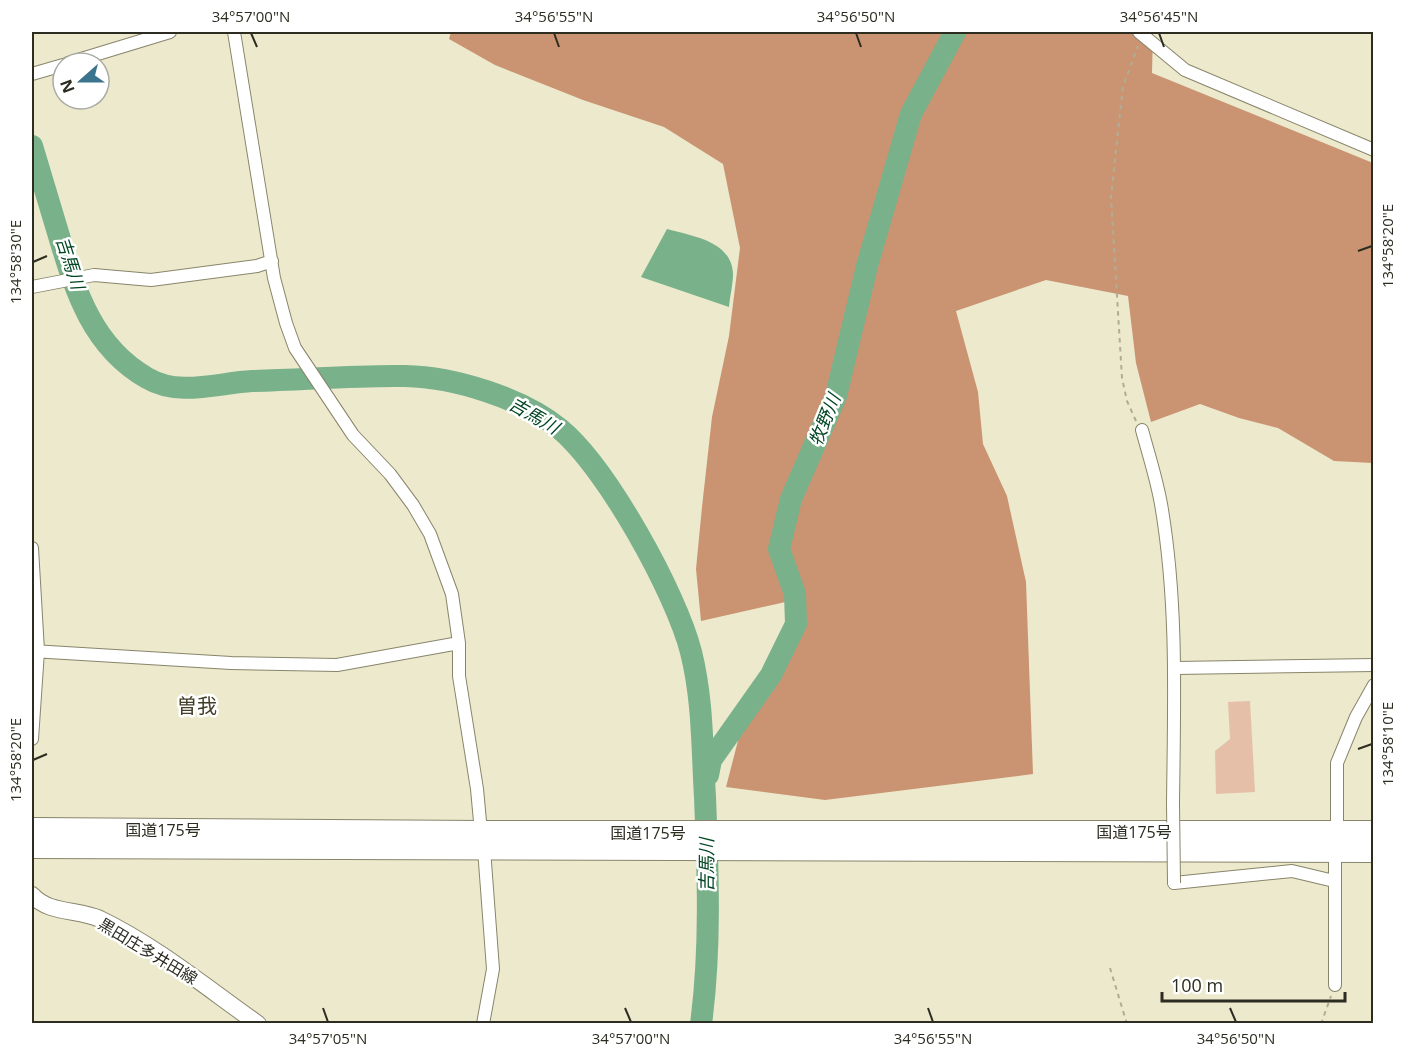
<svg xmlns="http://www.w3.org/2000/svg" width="1405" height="1055" font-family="'Open Sans','Noto Sans JP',sans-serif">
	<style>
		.green { fill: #e5bfa8 }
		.forest { fill: #ca9472 }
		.water { fill: #79b18b }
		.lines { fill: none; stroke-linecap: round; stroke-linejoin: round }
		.river { stroke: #79b18b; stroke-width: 22 }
		.street-casing { stroke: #88856b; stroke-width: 14 }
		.secondary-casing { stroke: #88856b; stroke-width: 18 }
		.highway-casing { stroke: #88856b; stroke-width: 24 }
		.path { stroke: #afad95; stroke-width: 2; stroke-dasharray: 4.5 4.5; stroke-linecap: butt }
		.street { stroke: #fff; stroke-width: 12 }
		.secondary { stroke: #fff; stroke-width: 16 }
		.highway { stroke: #fff; stroke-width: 22 }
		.street-bridge-casing { stroke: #88856b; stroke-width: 14; stroke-linecap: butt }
		.street-bridge { stroke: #fff; stroke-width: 12 }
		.ticks { fill: none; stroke: #2d2c21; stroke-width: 2 }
		.labels { text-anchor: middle; stroke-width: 5; stroke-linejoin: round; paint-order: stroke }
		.street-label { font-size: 16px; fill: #2d2c21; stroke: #fff }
		.water-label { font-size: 18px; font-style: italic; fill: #004622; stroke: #fff }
		.quarter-label { font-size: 20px; fill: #413f27; stroke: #fff }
		.neatline { fill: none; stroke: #2d2c21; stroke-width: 2 }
		.ticks-label { font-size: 15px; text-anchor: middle; fill: #2d2c21 }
	</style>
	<rect width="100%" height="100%" fill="#ece9cc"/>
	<path class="green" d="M1250,701L1255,792L1216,794L1215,751L1230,739L1228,702Z"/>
	<path class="forest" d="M451,32H1153L1152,73L1373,163V463L1334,461L1278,428L1239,418L1200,404L1151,422L1136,363L1128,296L1046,280L956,311L978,392L983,444L1007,496L1026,582L1033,774L825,800L726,787L747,706L783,652L799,599L701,621L696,569L702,507L712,417L729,336L740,248L723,164L664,127L583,100L495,65L449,39Z"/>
	<path class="water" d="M667,229C692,236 732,241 733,274C733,284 730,296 729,307L641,277Z"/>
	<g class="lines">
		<path class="river" d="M32,146C41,176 50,206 59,236C76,293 93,347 147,378C179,397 217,383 252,381C303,380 354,375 405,376C454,377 522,398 560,429C607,468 676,593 691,652C703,700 702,748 705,797C708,872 711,949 701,1024
			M708,775L711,760L771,675L796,624L795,594L779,549L791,499L836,396L867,266L911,114L955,32"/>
		<g class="street-casing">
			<path id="street" d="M234,32L274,278L286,323L295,348L353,435L390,474L413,505L430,534L452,594L459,643V676L477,789L481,832
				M1139,32L1185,70L1374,150
				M68,63L170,32
				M32,74L63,65
				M32,287L94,275L151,280L257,266L272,261
				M1142,430C1149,456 1158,483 1162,510C1178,608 1174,705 1173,804
				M32,548L38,651L32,739
				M32,651L231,663L337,665L459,643
				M1176,668L1374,665
				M1337,832V763L1356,717L1374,685
				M1174,883L1292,871L1334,881
				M1335,985V851
				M483,1024L493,969L484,849"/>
		</g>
		<g class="secondary-casing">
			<path id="secondary" d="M32,895C49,914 78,909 100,919C156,946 207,988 258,1024"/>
		</g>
		<g class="highway-casing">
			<path id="highway" d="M32,829L481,832H1374
				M32,847L1374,851"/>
		</g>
		<path class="path" d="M1136,421L1127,401L1122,378L1111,197L1123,86L1138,46
			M1110,968L1127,1024
			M1321,1024L1331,996"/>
		<use href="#street" class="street"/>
		<use href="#secondary" class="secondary"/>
		<use href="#highway" class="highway"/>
		<g class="street-bridge-casing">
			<path id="street-bridge" d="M1173,804L1174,883"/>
		</g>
		<use href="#street-bridge" class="street-bridge"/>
	</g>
	<path class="ticks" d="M251,33L257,47M554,33L559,47M856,33L861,47M1159,33L1164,47M1358,251L1372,246M33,262L47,256M1358,749L1372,744M33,760L47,754M323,1008L328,1022M625,1008L631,1022M928,1008L933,1022M1230,1008L1236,1022"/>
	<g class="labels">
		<g class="street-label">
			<text x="163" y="836">国道175号</text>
			<text x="1134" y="838">国道175号</text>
			<text x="648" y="839">国道175号</text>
			<text transform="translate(148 951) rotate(31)" y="6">黒田庄多井田線</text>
		</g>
		<g class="water-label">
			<text transform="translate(70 263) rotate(72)" y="6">吉馬川</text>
			<text transform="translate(534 416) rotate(30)" y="6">吉馬川</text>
			<text transform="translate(825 420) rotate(-68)" y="6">牧野川</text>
			<text transform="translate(707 865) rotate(-90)" y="6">吉馬川</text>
		</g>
		<g class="quarter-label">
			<text x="197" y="713">曽我</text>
		</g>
	</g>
	<rect width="1405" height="1055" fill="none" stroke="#ffffff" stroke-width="66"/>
	<g transform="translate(81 81) rotate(249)"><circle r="28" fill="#ffffff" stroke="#ababa6" stroke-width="1.5"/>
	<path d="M0-4.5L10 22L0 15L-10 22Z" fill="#3c748e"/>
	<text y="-9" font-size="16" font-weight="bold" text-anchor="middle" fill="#2d2c21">N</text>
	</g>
	<path d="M1162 992v9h183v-9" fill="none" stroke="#2d2c21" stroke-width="3"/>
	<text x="1171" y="992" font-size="18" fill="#2d2c21" stroke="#ffffff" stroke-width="4.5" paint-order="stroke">100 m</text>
	<rect x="33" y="33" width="1339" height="989" class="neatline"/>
	<g class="ticks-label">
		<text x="251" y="22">34°57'00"N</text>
		<text x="554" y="22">34°56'55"N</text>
		<text x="856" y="22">34°56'50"N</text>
		<text x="1159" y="22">34°56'45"N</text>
		<text transform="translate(1388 246) rotate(-90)" y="5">134°58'20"E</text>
		<text transform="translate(16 262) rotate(-90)" y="5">134°58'30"E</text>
		<text transform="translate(1388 744) rotate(-90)" y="5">134°58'10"E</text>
		<text transform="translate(16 760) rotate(-90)" y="5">134°58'20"E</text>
		<text x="328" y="1044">34°57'05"N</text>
		<text x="631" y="1044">34°57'00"N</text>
		<text x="933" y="1044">34°56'55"N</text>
		<text x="1236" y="1044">34°56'50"N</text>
	</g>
</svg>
